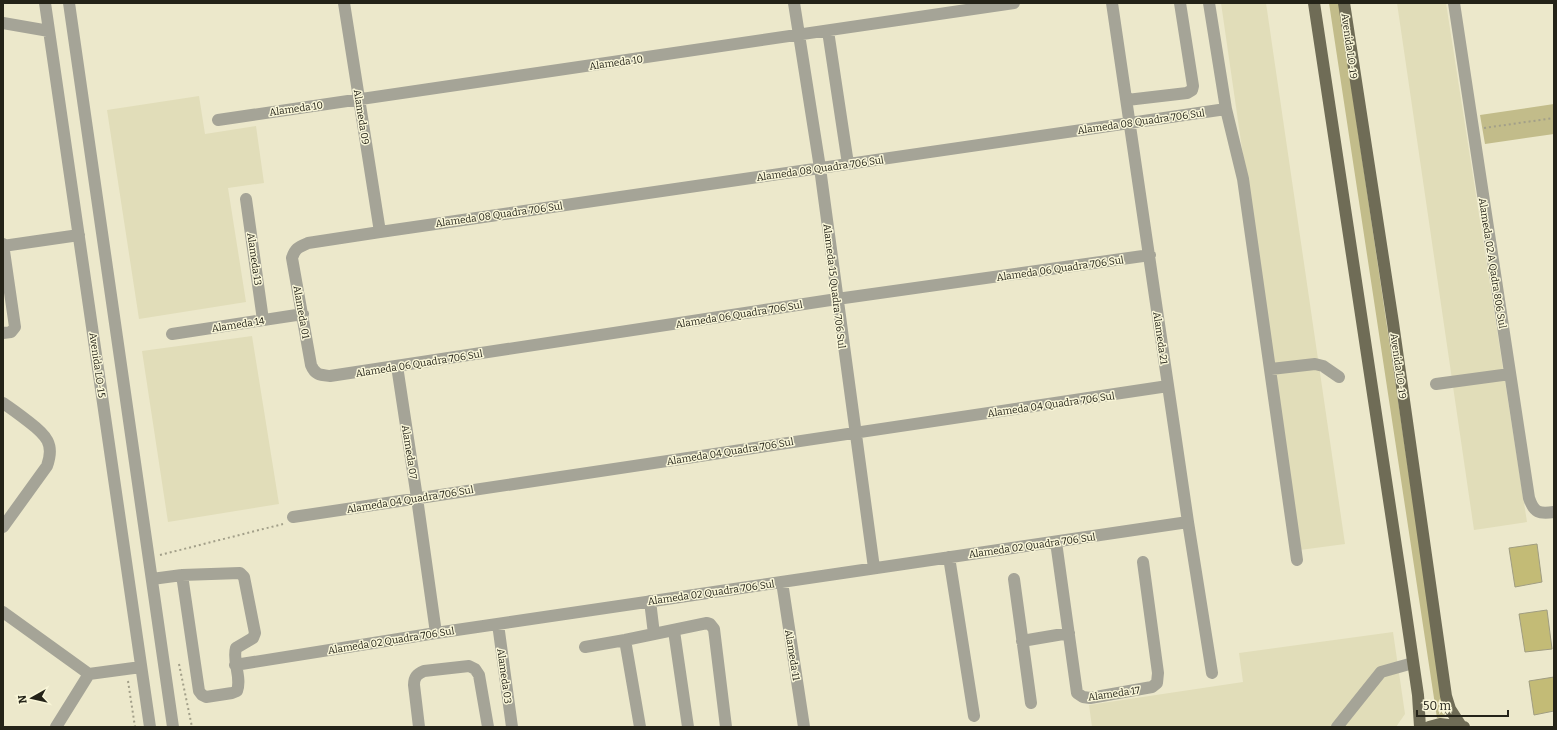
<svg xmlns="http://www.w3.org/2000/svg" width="1557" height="730" font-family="Bitter,serif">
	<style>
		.built { fill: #e1ddb9 }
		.green { fill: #c2bc8a }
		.building { fill: #c3bb76; stroke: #a09d81 }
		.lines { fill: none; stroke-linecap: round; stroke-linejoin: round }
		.path { stroke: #a29f89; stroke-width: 2; stroke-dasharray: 2 3; stroke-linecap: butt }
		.minor { stroke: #a5a497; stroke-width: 12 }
		.major { stroke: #6f6c56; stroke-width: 12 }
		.labels { text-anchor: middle; stroke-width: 3; stroke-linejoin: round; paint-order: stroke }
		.street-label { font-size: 10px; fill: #242318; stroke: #f9f6d8 }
	</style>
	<rect width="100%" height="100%" fill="#ece8cb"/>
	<path class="built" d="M1221,3H1266L1345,544L1300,550Z
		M1397,3H1446L1527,522L1474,530Z
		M199,96L205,134L256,126L264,183L228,188L246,302L139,319L107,110Z
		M252,336L279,504L168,522L142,351Z
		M1393,632L1405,714L1396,727H1092L1089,705L1243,682L1239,653Z"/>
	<path class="green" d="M1329,3H1339L1445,717L1437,718Z
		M1554,104V134L1485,144L1480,115Z"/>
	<path class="building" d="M1537,544L1542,582L1515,587L1509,548Z
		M1547,610L1552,649L1525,652L1519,614Z
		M1554,677V711L1534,715L1529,681Z"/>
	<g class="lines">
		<path class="path" d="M1484,128L1554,118
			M160,555L283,524
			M179,664L192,727
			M128,681L135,727"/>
		<path class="minor" d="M45,3L150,727
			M69,3L173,727
			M344,3L380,232
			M794,3L820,168L874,568
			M1112,3L1188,522L1212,673
			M1454,3L1529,498C1534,513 1539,514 1554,512
			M3,23L49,31
			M828,31L848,164
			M1127,100L1187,93L1192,90L1193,86L1180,3
			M1226,109L1243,179L1297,560
			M218,120L1014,3
			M246,199L263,320
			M3,244L15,327L11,332L3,333
			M3,246L79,235
			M1150,255L837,299L330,376C320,375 315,375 311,365L292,258C295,248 299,247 308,243L380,232L1226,109L1209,3
			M172,334L303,314
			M397,366L417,498L436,633
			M1271,369L1315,364L1323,366L1339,377
			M1436,384L1510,374
			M3,403C12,409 20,415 29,422C46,435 55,444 47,466L3,527
			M293,517L1168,386
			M1056,542L1077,693L1083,697L1090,698L1152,687L1157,683L1158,673L1143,562
			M949,557L974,716
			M152,579L182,575L240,573L244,577L255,633L253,638L236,648C232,662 242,677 237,691L232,693L206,697L202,695L199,691L182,575
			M1014,579L1031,703
			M782,582L804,727
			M650,601L654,634
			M3,612L89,674
			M498,624L512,727
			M674,631L688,727
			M625,640L640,727
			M1022,641L1069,633
			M585,647L625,640L707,623L710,624L714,629L726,727
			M235,665L436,633L1188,522
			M89,674L141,667
			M56,727L89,674
			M419,727L414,685C414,677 417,674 424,671L469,666L475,669L479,675L488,727
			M1337,727L1381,672L1413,663"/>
		<path class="major" d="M1314,3L1403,593L1418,695L1420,727
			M1344,3L1393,323L1446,696L1450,709L1461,726
			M1429,727L1440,724L1464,727"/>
	</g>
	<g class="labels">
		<g class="street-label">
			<text transform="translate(1350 46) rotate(82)" y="4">Avenida LO-19</text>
			<text transform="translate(616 62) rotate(-8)" y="4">Alameda 10</text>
			<text transform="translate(296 108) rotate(-8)" y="4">Alameda 10</text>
			<text transform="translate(362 117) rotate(81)" y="4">Alameda 09</text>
			<text transform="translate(1141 121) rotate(-8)" y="4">Alameda 08 Quadra 706 Sul</text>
			<text transform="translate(820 168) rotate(-8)" y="4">Alameda 08 Quadra 706 Sul</text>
			<text transform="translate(499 214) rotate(-8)" y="4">Alameda 08 Quadra 706 Sul</text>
			<text transform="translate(255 259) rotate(82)" y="4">Alameda 13</text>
			<text transform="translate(1493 263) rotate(81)" y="4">Alameda 02 A Qadra 806 Sul</text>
			<text transform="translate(1060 268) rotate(-8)" y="4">Alameda 06 Quadra 706 Sul</text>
			<text transform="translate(835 286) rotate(83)" y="4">Alameda 15 Quadra 706 Sul</text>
			<text transform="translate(302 312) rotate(80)" y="4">Alameda 01</text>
			<text transform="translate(739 314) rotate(-9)" y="4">Alameda 06 Quadra 706 Sul</text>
			<text transform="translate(238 324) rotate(-9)" y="4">Alameda 14</text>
			<text transform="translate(1161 338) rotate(82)" y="4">Alameda 21</text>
			<text transform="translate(419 363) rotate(-9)" y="4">Alameda 06 Quadra 706 Sul</text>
			<text transform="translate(98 365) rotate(82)" y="4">Avenida LO-15</text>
			<text transform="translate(1399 366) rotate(82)" y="4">Avenida LO-19</text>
			<text transform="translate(1051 404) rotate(-8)" y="4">Alameda 04 Quadra 706 Sul</text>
			<text transform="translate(730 451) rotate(-9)" y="4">Alameda 04 Quadra 706 Sul</text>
			<text transform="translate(410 452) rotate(81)" y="4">Alameda 07</text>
			<text transform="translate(410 499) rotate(-9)" y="4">Alameda 04 Quadra 706 Sul</text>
			<text transform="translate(1032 545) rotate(-8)" y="4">Alameda 02 Quadra 706 Sul</text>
			<text transform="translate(711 592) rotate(-8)" y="4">Alameda 02 Quadra 706 Sul</text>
			<text transform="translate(391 640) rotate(-9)" y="4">Alameda 02 Quadra 706 Sul</text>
			<text transform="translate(793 655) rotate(81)" y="4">Alameda 11</text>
			<text transform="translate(505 676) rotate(82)" y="4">Alameda 03</text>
			<text transform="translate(1114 693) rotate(-8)" y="4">Alameda 17</text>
		</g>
	</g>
	<rect width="1557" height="730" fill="none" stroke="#242318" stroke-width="8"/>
	<g transform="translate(32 698) rotate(262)" stroke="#f9f6d8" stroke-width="3" paint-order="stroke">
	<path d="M0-3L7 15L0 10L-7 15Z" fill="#242318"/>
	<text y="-6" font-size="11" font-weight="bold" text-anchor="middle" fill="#242318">N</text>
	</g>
	<path d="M1417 710v6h91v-6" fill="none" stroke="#242318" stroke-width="2"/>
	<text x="1423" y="710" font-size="12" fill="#242318" stroke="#f9f6d8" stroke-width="3" paint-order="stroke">50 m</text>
</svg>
